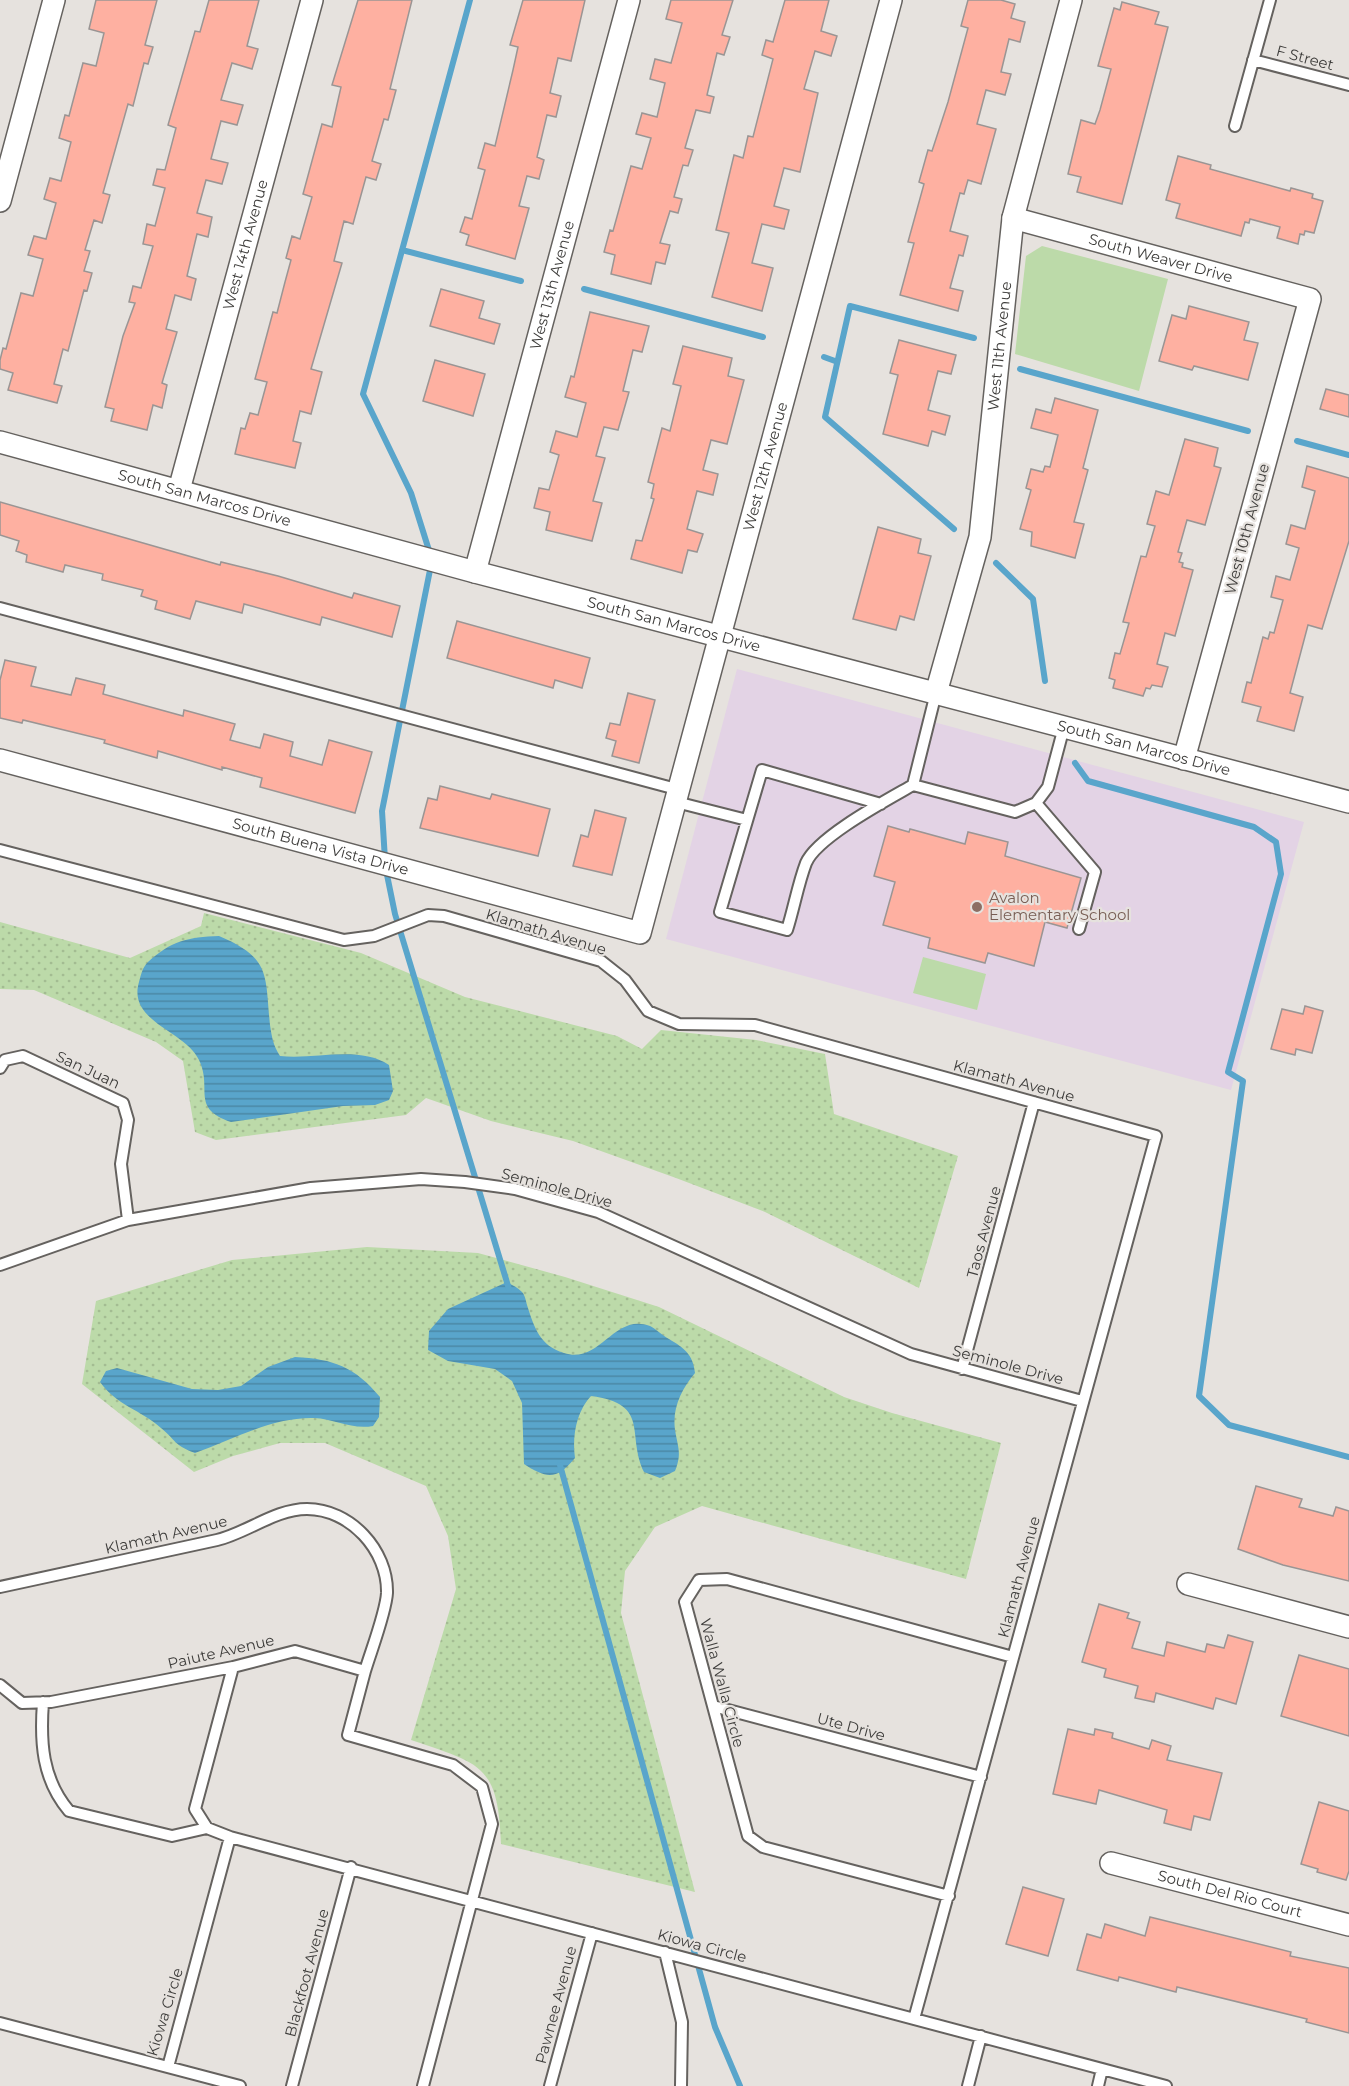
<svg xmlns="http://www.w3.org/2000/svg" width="1349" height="2086" font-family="Montserrat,sans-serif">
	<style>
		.education { fill: #e3d3e5 }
		.grass { fill: url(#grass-dots) }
		.park { fill: #bcdaa9 }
		.water { fill: url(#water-rules) }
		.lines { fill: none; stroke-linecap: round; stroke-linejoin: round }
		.stream { stroke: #59a5cb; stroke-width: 6 }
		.building { fill: #feb0a1; stroke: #9a9594; stroke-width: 1.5 }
		.service-casing { stroke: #65625f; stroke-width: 14 }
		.minor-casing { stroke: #65625f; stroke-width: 24 }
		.service { stroke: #fff; stroke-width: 10 }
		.minor { stroke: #fff; stroke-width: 21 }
		.education-dot { fill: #8d6e63; stroke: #e6e2de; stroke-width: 2 }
		.labels { text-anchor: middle; stroke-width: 4.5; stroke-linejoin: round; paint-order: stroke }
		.street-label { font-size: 15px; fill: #3e3d3b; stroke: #e6e2de }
		.education-label { font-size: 15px; fill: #785e54; stroke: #e6e2de; text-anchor: start }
	</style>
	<defs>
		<pattern id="grass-dots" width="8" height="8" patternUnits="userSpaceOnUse" patternTransform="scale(1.5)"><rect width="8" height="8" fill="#bcdaa9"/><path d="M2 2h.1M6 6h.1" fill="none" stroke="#a3bc92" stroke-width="1.8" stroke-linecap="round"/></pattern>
		<pattern id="water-rules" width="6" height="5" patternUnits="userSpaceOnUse" patternTransform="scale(1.5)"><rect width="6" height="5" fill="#59a5cb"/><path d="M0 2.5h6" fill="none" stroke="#4b88a6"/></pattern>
	</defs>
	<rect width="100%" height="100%" fill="#e6e2de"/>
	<path class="education" d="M737,669L1304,822L1231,1090L666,939Z"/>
	<path class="grass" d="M204,913L361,953L465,997L617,1036L642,1049L661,1030L756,1040L825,1054L834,1114L958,1156L919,1288L765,1212L676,1178L573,1141L491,1121L426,1098L406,1115L216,1140L195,1132L183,1061L156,1042L34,990L0,989V922L130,958L201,926Z
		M367,1247L478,1253L565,1277L659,1307L844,1397L892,1413L1001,1443L966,1579L702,1506L655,1527L625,1571L621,1613L695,1892L501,1844C498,1764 481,1764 411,1740L456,1589L448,1536L426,1486L325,1443H280L233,1456L194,1472L82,1384L96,1301L232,1260Z"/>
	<path class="park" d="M1042,246L1168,279L1139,391L1015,354L1026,256Z
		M923,957L986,974L977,1010L913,993Z"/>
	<path class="water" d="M219,936C271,958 265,974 270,1025C272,1038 273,1045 280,1056C315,1060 359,1045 389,1065L393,1091L389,1100L375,1105L343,1106L231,1122C190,1108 213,1089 199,1060C186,1031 127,1022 139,982C141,975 142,968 148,962C171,941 188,937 219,936Z
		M507,1282C512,1285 518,1288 522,1292C525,1295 526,1301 527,1305C534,1327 540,1346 564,1353C600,1365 614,1312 650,1326C656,1329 662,1335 669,1339C684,1348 693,1354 695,1373C682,1389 672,1407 675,1430C678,1448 682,1453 675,1471L660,1478L644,1472C626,1434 651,1404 591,1396C576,1412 572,1437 575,1458C557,1480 547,1479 524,1464L522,1403L512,1381L495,1369L448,1361L428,1350L429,1331L448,1309Z
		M295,1357C334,1359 355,1367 380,1397L379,1417L373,1426C352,1430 335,1419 314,1418C272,1417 234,1439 195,1453C172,1444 178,1442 161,1428C141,1410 116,1405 100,1382L106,1371L117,1368L192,1389L218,1390L241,1386L268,1367Z"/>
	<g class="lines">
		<path class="stream" d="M402,250L521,281
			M584,289L763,337
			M824,357L835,361
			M1020,369L1248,431
			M1297,441L1349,455
			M954,529L825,417L850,306L974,338
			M996,563L1033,599L1045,681
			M1075,763L1088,781L1254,827L1276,842L1281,874L1228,1072L1243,1081L1199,1396L1229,1425L1349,1457
			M385,860L382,811L432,560L411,493L363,394L470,0
			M386,870L395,914L509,1289
			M560,1465L715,2027L740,2086"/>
	</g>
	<path class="building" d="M96,0H157L145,45L153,47L148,64L144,63L133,106L128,104L103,193L110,195L102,223L94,220L85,250L90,251L84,271L92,273L87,291L84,290L68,351L63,349L54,384L62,386L57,403L8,390L13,373L0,369V360L3,348L6,349L21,293L33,296L43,259L28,255L34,236L46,239L56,203L44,199L50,178L61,181L71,142L59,138L65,115L69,116L83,63L96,66L104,33L89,29Z
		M209,0H259L247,46L258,49L252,69L232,63L221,100L243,105L237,125L221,121L211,159L228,163L222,184L206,180L197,213L212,217L208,237L197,234L187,276L196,279L191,300L175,295L166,329L177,332L162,383L167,385L162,408L153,405L147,430L111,421L114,409L105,407L123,336L135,303L129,302L133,286L141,288L153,246L143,244L147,224L155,226L165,188L153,185L157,169L165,170L176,128L168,125L195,31L200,32Z
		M358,0H412L390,89L396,90L388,120L384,119L372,161L381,164L376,180L366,177L353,224L344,221L334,261L342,263L311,369L322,372L311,414L300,411L293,441L301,443L295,468L235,454L241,428L245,429L250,413L258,415L267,382L255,379L273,312L277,313L285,282L291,260L286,258L292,236L300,239L312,197L303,194L322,124L332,127L341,87L332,85Z
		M523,0H585L571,61L558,58L550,93L561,96L556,117L547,115L537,157L544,160L539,179L527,176L519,206L529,208L515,259L466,245L469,235L460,232L465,217L472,219L485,170L478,168L485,143L495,146L513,70L518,47L510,45Z
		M671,0H733L722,35L730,37L724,55L717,53L707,95L714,97L710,113L696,110L685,148L693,150L688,166L683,165L674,197L682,199L678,213L670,211L660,243L670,245L665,264L656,262L651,284L611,274L615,255L604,252L610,230L613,231L631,166L642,169L651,138L636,134L642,113L657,117L665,83L650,79L655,59L671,63L682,23L666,19Z
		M785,0H829L821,31L837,36L831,56L815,51L804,89L818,93L800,172L784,168L774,206L789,210L784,229L762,224L752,263L773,268L762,311L712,297L729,233L716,230L734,155L743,158L748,136L753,137L773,59L762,55L766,40L773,42Z
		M968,0H1001L1015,4L1011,18L1025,22L1020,42L1009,39L1001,72L1011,74L1005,95L986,90L977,124L996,129L981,184L968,180L964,194L960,193L950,231L968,236L963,256L959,255L950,288L963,291L958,311L900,295L914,243L908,242L924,184L919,182L928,150L932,151L948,102L968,28L961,26Z
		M1122,2L1159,12L1155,24L1168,27L1122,204L1077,192L1081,177L1068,174L1081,120L1095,124L1100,110L1111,69L1098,66L1114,8L1120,10Z
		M1178,156L1211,165L1210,169L1290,191L1291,188L1313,194L1312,198L1323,201L1314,233L1305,231L1304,235L1300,234L1298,244L1277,238L1280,227L1250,219L1249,223L1245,222L1241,236L1176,218L1180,204L1166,200Z
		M441,289L484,301L479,318L500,324L494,344L430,326Z
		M1189,306L1249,322L1244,340L1258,343L1248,380L1194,366L1192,370L1159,361L1172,315L1186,319Z
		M590,312L649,326L642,352L633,350L623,391L629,392L618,430L604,427L596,456L605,458L593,501L602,503L592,541L546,530L550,512L534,508L539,488L549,490L559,455L550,452L556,431L577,437L586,403L565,397L571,376L574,377Z
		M899,340L956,355L951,374L938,371L928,410L950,416L945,435L932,431L928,446L883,434L898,375L890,373Z
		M683,346L732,358L728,376L744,380L727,444L711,440L703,470L718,474L713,495L697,491L687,529L703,534L697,552L688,550L682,573L631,559L636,540L642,541L654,499L651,498L654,484L648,482L662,428L670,431L681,386L673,384Z
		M435,360L485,374L473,416L423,401Z
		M1326,389L1349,395V417L1320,409Z
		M1055,398L1098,410L1083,468L1088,470L1074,522L1084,524L1075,558L1031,546L1032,532L1020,529L1031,490L1026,488L1031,469L1043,472L1045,466L1050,467L1058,435L1031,428L1036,409L1051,413Z
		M1185,439L1218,448L1214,466L1221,468L1205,525L1187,520L1178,552L1182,553L1179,562L1183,563L1182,567L1193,570L1175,636L1165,633L1157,664L1168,667L1162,687L1152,685L1150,689L1146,688L1143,696L1113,688L1115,680L1109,678L1115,653L1120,654L1129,623L1123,622L1141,556L1146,557L1155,526L1147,524L1156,491L1169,495Z
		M1307,466L1349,478V541L1322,629L1308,625L1290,693L1303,697L1294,731L1257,721L1261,707L1242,702L1247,682L1251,683L1263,637L1268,639L1270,632L1274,633L1283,600L1271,597L1276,576L1290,580L1299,548L1286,544L1291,525L1305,529L1315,491L1302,487Z
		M0,502L220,565L221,562L278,576L352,598L354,593L400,606L392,637L322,617L320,625L244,604L242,613L196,601L190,619L155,609L157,601L141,596L143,590L102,580L103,574L65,565L63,572L26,562L27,555L16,551L19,541L0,535Z
		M878,527L921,539L918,553L931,556L914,620L900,616L896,630L853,619Z
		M457,621L590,658L582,688L555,680L553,688L447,658Z
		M5,660L36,667L31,686L71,695L76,678L105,685L103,694L183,716L184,710L235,724L230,740L260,748L264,734L293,742L290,756L322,765L329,740L372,752L355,813L260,787L262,778L222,767V770L158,751L157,758L104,743L105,740L23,720L22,723L0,718V680Z
		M628,693L655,700L639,763L612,756L616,741L606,738L610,723L620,725Z
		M440,786L490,799L492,794L550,809L538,856L420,828L428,798L437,800Z
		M595,810L626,818L612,875L573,866L581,835L588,837Z
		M888,826L909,832L910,829L965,844L968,832L1008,842L1005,856L1081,878L1067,928L1045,922L1034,966L988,953L985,963L928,948L930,938L883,925L895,882L874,876Z
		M1305,1006L1323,1011L1312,1053L1296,1049L1295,1055L1271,1049L1282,1009L1303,1014Z
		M1256,1486L1302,1499L1299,1507L1333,1516L1336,1507L1349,1511V1581L1283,1565L1238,1549Z
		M1099,1604L1129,1613L1127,1618L1140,1622L1132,1648L1164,1656L1167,1642L1205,1652L1207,1644L1224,1648L1228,1635L1253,1642L1236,1704L1216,1698L1213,1709L1156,1693L1154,1702L1135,1698L1138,1686L1104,1677L1106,1669L1082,1662Z
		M1299,1655L1349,1669V1736L1281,1716Z
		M1068,1729L1094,1735L1095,1729L1113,1733L1112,1738L1149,1749L1152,1740L1171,1746L1167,1760L1222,1773L1210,1820L1194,1816L1191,1830L1164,1823L1167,1810L1099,1790L1096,1804L1053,1794Z
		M1319,1802L1349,1811V1871L1346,1880L1317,1872L1318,1869L1301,1864Z
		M1023,1887L1064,1899L1048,1956L1006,1944Z
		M1150,1917L1291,1952L1290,1956L1349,1968V2033L1306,2022L1307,2019L1177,1987L1176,1992L1119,1977L1118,1981L1077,1970L1087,1934L1101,1938L1105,1924L1145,1936Z"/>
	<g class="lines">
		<g class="service-casing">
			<path id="service" d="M1253,60L1349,85
				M1235,126L1270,0
				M0,608L680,790
				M913,785L1015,812L1036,803L1048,787L1064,727
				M676,802L747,820
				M1036,803L1095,872L1079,929
				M881,804L762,770L720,912L787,930C794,908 798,884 806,863C817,837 887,800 913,785L936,693
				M0,850L344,940L374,936L428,915L444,916L601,961L625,980L648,1011L679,1024L755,1025L1156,1136L914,2019
				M0,1068L5,1060L23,1056L123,1103L128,1120L121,1164L128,1220
				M0,1265L128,1220L311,1188L421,1179L465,1182L515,1189L598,1212L911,1354L1082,1401
				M962,1369L1034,1102
				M0,1587C72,1571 145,1556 217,1540C247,1533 275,1509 307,1509C350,1509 388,1550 387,1593C386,1612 371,1651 365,1671
				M0,1685L22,1703L51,1702L233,1667L295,1651L365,1671L348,1735L453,1765L482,1787L492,1824L423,2086
				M43,1702C40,1742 42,1779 69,1811L172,1836L207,1828
				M713,1706L981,1777
				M230,1837L207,1828L195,1809L233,1667
				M949,1896L763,1847L748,1836L685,1602L699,1580L727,1579L1013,1657
				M665,1952L682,2022L681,2086
				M0,2023L240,2086
				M168,2067L230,1837L1166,2086
				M292,2086L351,1867
				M550,2086L592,1933
				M968,2086L981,2036
				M1098,2086L1102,2069"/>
		</g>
		<g class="minor-casing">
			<g id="minor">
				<path d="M0,201L54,0"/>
				<path id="s1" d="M1013,218L1310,299L1184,759"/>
				<path id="s2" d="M0,442L475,572L1349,802"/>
				<path id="s3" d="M179,490L312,0"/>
				<path id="s4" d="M475,572L629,0"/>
				<path id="s5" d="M936,693L980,537L1013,218L1071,0"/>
				<path id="s6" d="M0,760L640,933L891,0"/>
				<path d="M1188,1584L1349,1627"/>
				<path id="s7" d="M1111,1863L1349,1925"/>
			</g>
		</g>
		<use href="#service" class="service"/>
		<use href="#minor" class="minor"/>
	</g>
	<circle class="education-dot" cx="977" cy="907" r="6"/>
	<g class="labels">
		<g class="street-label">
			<text transform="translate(1305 58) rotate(15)" y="5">F Street</text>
			<text dy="5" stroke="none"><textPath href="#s3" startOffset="254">West 14th Avenue</textPath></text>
			<text dy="5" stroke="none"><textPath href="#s1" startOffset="153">South Weaver Drive</textPath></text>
			<text dy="5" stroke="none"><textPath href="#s4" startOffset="297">West 13th Avenue</textPath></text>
			<text dy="5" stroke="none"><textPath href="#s5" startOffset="354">West 11th Avenue</textPath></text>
			<text dy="5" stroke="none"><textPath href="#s6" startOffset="1146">West 12th Avenue</textPath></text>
			<text dy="5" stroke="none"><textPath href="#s2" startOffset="212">South San Marcos Drive</textPath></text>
			<text transform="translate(1247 529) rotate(-75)" y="5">West 10th Avenue</text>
			<text dy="5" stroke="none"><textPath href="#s2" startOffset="698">South San Marcos Drive</textPath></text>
			<text dy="5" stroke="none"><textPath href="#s2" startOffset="1184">South San Marcos Drive</textPath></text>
			<text dy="5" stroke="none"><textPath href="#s6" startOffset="332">South Buena Vista Drive</textPath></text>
			<text transform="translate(546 932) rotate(17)" y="5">Klamath Avenue</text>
			<text transform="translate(88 1070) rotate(25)" y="5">San Juan</text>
			<text transform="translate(1014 1081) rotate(15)" y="5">Klamath Avenue</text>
			<text transform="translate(557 1188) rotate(15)" y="5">Seminole Drive</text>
			<text transform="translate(984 1232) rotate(-75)" y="5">Taos Avenue</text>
			<text transform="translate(1008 1365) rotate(15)" y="5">Seminole Drive</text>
			<text transform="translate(166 1535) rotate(-13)" y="5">Klamath Avenue</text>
			<text transform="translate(1019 1577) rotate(-75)" y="5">Klamath Avenue</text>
			<text transform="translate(221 1652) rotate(-13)" y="5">Paiute Avenue</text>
			<text transform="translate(722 1683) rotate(75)" y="5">Walla Walla Circle</text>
			<text transform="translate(851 1727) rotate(15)" y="5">Ute Drive</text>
			<text dy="5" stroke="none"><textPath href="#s7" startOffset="123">South Del Rio Court</textPath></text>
			<text transform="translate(702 1946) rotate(15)" y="5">Kiowa Circle</text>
			<text transform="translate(307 1973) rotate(-75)" y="5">Blackfoot Avenue</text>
			<text transform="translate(556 2005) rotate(-75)" y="5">Pawnee Avenue</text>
			<text transform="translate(165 2012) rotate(-73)" y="5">Kiowa Circle</text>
		</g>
		<g class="education-label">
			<text x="989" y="903">Avalon<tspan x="989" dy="17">Elementary School</tspan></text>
		</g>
	</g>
</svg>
